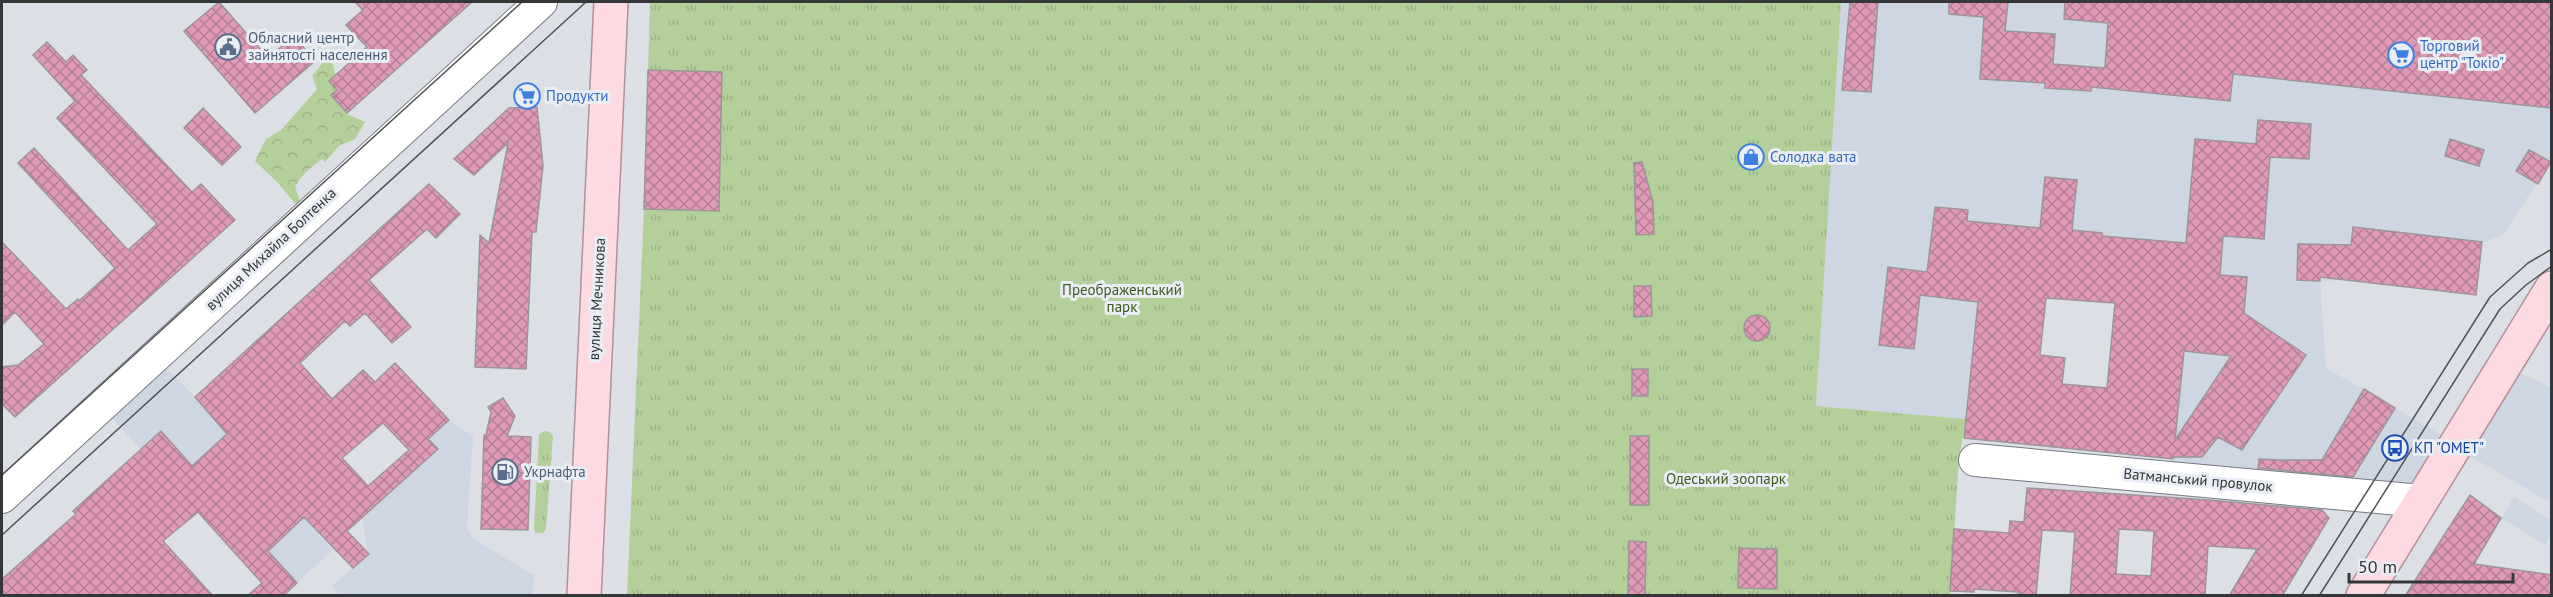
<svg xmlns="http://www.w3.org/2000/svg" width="2553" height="597" font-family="'PT Sans',sans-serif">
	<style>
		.built { fill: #ced6e3 }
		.grass { fill: url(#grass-tufts) }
		.forest { fill: url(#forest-crowns) }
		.building { fill: url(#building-cross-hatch); stroke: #9d9598; stroke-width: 1.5; fill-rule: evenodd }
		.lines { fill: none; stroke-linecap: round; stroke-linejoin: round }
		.minor-casing { stroke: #76797f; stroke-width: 34 }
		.major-casing { stroke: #b58f9a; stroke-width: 36 }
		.minor { stroke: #fff; stroke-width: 32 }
		.major { stroke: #fdd9e2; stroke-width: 33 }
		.tram { stroke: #515356; stroke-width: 1.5 }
		.labels { text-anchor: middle; stroke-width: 6; stroke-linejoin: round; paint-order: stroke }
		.service-label { font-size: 15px; fill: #4e5e75; stroke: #e9edf4; text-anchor: start }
		.shop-label { font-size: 15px; fill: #366cbe; stroke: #e9edf4; text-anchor: start }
		.street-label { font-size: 15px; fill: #343638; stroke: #e9edf4 }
		.park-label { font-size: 15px; fill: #3d5b1c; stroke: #e9edf4 }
		.transit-label { font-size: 15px; fill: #164399; stroke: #e9edf4; text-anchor: start }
	</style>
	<defs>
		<pattern id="grass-tufts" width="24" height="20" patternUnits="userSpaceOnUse" patternTransform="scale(1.5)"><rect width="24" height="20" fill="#b3d09b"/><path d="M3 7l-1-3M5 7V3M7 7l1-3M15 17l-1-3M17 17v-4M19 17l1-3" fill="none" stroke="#9bb386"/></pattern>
		<pattern id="forest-crowns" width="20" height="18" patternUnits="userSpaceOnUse" patternTransform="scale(1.5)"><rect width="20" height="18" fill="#b3d09b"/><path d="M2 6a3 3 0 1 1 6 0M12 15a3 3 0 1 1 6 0" fill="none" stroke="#9bb386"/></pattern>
		<pattern id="building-cross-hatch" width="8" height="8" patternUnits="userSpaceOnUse" patternTransform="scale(1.5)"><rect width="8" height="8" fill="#e09ab7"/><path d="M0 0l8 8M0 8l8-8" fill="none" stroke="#b67e96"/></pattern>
	</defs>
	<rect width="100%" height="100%" fill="#dce0e6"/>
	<path class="built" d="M1841,2H2239L2236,34L2248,75L2551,108V161L2504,234L2482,243L2476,295L2347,280L2320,281L2326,368L2454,442L2418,500L2171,476L2189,294L1982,261L1966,419L1816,406Z
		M156,358L195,397L333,550L283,595H274L102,407Z
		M2504,366L2551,387V503L2454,447Z
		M449,420L473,436L467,528L473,539L534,575L533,595L340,596L332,586L368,554L362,517L438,449L428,439Z
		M2514,497L2551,520V534L2545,545L2501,518Z"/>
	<path class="grass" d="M650,2H1841L1816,406L1966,419L1959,458L1950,595L627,596L644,209Z
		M544,431L550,432L553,436L546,529L543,533H536L534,530L539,435Z"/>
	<path class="forest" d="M325,60L333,64L335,75L329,81L337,90L331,95L347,114L365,122L355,139L339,146L325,162L322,159C311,167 302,175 295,186L304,214L277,182L255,161L266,139L281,130L317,89L312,76Z"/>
	<path class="building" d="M219,2L268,58L294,36L315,61L255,113L184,31Z
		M355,2H472L347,113L331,95L337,90L329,81L367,47L346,25L363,10Z
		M1850,2H1878L1871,92L1842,90Z
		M1949,2H2008L2005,31L2055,34L2053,64L2105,68L2108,23L2064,19L2065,2H2552V108L2233,74L2230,101L2092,87L2091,91L2045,88V83L1980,79L1984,17L1949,14Z
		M47,42L66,62L73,55L87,70L81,75L192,192L201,184L235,220L15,417L2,404V367L18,365L44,344L15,312L2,325V242L66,309L78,299L79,301L115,268L18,163L34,148L128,250L157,224L57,118L75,101L33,55Z
		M648,70L722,72L719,211L644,209Z
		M537,107L543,166L536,232H532L526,369L475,367L480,235L489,243L508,143L474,175L454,159L509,108Z
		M203,108L241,147L222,165L184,128Z
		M2258,120L2311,124L2309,159L2270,157L2264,239L2223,236L2220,275L2247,277L2244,313L2306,355L2242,450L2218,437L2202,457H2173V459L1964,438L1978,302L1920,295L1914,349L1879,345L1888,267L1927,272L1935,207L1968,210L1967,221L2040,228L2045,177L2077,180L2072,230L2102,233V236L2186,243L2195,139L2256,144ZM2046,298L2115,303L2107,388L2062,384L2065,358L2040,355ZM2184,351L2231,356L2175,440Z
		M2450,139L2484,150L2479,166L2445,156Z
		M2529,150L2551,162L2538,184L2516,171Z
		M1642,162L1653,202L1654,234L1636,235L1634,163Z
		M429,184L460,214L436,238L427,229L369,280L411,327L392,343L365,313L350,326L345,321L300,363L332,399L363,370L375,382L395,363L449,420L428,439L438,449L347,531L369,554L353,568L304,517L268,551L297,583L283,596H247L262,583L198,512L163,541L213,596H2V579L76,514L73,511L161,431L192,466L227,434L195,397ZM383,423L409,450L368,486L342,458Z
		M2353,227L2482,242L2476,295L2320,277V281L2297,280L2298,244L2351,245Z
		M1634,286H1651L1652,316L1634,317Z
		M1744 328a13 13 0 1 1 26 0a13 13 0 1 1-26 0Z
		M1632,369H1648V396H1632Z
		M2364,389L2395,408L2353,477L2258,468L2259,459L2280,460L2282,462V460H2322Z
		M503,398L515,416L507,436L531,437L528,530L481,529L484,435H486L491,412L488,407Z
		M1630,436H1649V505H1630Z
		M2027,488L2209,500L2322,510L2329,518L2282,596H2229L2257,549L2208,546L2205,596H2070L2075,532L2042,530L2036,596H2018V592L1974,589V592L1950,591L1954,529L2009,533L2010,521L2024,522ZM2119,529L2154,531L2151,576L2116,574Z
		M2470,495L2501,518L2474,564L2552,575V596H2405Z
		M1629,541L1646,542L1645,596H1628Z
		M1739,548L1777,549V589L1738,588Z"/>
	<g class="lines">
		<g class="minor-casing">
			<path id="minor" d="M1975,460L2421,501
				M2,497L541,2"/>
		</g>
		<g class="major-casing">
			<path id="major" d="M584,596L611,2
				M2363,596L2552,288"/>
		</g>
		<use href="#minor" class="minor"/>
		<use href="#major" class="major"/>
		<path class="tram" d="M2,475L522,2
			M2,535L586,2
			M2301,596L2490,297L2528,263L2552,249
			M2319,596L2500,309L2526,285L2552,266"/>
	</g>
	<defs>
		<g id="civic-ring" transform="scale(1.35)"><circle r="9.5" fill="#e9edf4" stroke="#5c6f8a" stroke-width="1.5"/><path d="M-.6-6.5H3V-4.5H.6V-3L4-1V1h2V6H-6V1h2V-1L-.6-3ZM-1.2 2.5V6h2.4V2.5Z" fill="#5c6f8a"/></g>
		<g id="supermarket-ring" transform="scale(1.35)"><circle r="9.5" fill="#e9edf4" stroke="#3f7fe0" stroke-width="1.5"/><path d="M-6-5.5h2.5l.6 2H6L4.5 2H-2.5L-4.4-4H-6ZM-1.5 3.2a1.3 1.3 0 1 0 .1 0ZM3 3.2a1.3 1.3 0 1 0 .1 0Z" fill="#3f7fe0"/></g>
		<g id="shop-ring" transform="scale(1.35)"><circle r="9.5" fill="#e9edf4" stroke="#3f7fe0" stroke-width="1.5"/><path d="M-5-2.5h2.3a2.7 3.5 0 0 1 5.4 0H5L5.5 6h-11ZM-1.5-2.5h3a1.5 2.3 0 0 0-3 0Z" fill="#3f7fe0"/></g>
		<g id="bus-ring" transform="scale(1.35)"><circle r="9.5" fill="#e9edf4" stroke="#1a4fb4" stroke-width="1.5"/><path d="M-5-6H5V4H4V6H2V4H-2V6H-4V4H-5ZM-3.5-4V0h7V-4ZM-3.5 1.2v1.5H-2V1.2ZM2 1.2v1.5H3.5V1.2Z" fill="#1a4fb4"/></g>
		<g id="fuel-ring" transform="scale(1.35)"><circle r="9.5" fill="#e9edf4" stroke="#5c6f8a" stroke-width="1.5"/><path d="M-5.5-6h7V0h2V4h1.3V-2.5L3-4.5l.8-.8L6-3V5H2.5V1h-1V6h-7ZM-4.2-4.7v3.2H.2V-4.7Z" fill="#5c6f8a"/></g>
	</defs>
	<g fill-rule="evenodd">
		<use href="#civic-ring" x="228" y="47"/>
		<use href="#supermarket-ring" x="2401" y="55"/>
		<use href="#supermarket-ring" x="527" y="96"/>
		<use href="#shop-ring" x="1751" y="157"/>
		<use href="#bus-ring" x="2395" y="448"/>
		<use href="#fuel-ring" x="505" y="472"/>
	</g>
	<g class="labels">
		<g class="service-label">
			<text x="248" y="43">Обласний центр<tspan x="248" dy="17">зайнятості населення</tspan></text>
			<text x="524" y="477">Укрнафта</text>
		</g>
		<g class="shop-label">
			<text x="2420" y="51">Торговий<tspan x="2420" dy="17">центр "Токіо"</tspan></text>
			<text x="546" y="101">Продукти</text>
			<text x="1770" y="162">Солодка вата</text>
		</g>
		<g class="street-label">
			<text transform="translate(271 249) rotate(-43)" y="5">вулиця Михайла Болтенка</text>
			<text transform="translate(597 299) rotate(-87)" y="5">вулиця Мечникова</text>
			<text transform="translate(2198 480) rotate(5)" y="5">Ватманський провулок</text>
		</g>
		<g class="park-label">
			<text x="1122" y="295">Преображенський<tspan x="1122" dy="17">парк</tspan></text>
			<text x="1726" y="484">Одеський зоопарк</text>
		</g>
		<g class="transit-label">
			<text x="2414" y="453">КП "ОМЕТ"</text>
		</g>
	</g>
	<rect width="2553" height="597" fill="none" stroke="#343638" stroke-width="6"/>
	<path d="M2349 573v9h164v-9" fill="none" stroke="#343638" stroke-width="3"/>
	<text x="2358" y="573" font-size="18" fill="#343638" stroke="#e9edf4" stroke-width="4.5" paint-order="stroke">50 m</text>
</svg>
